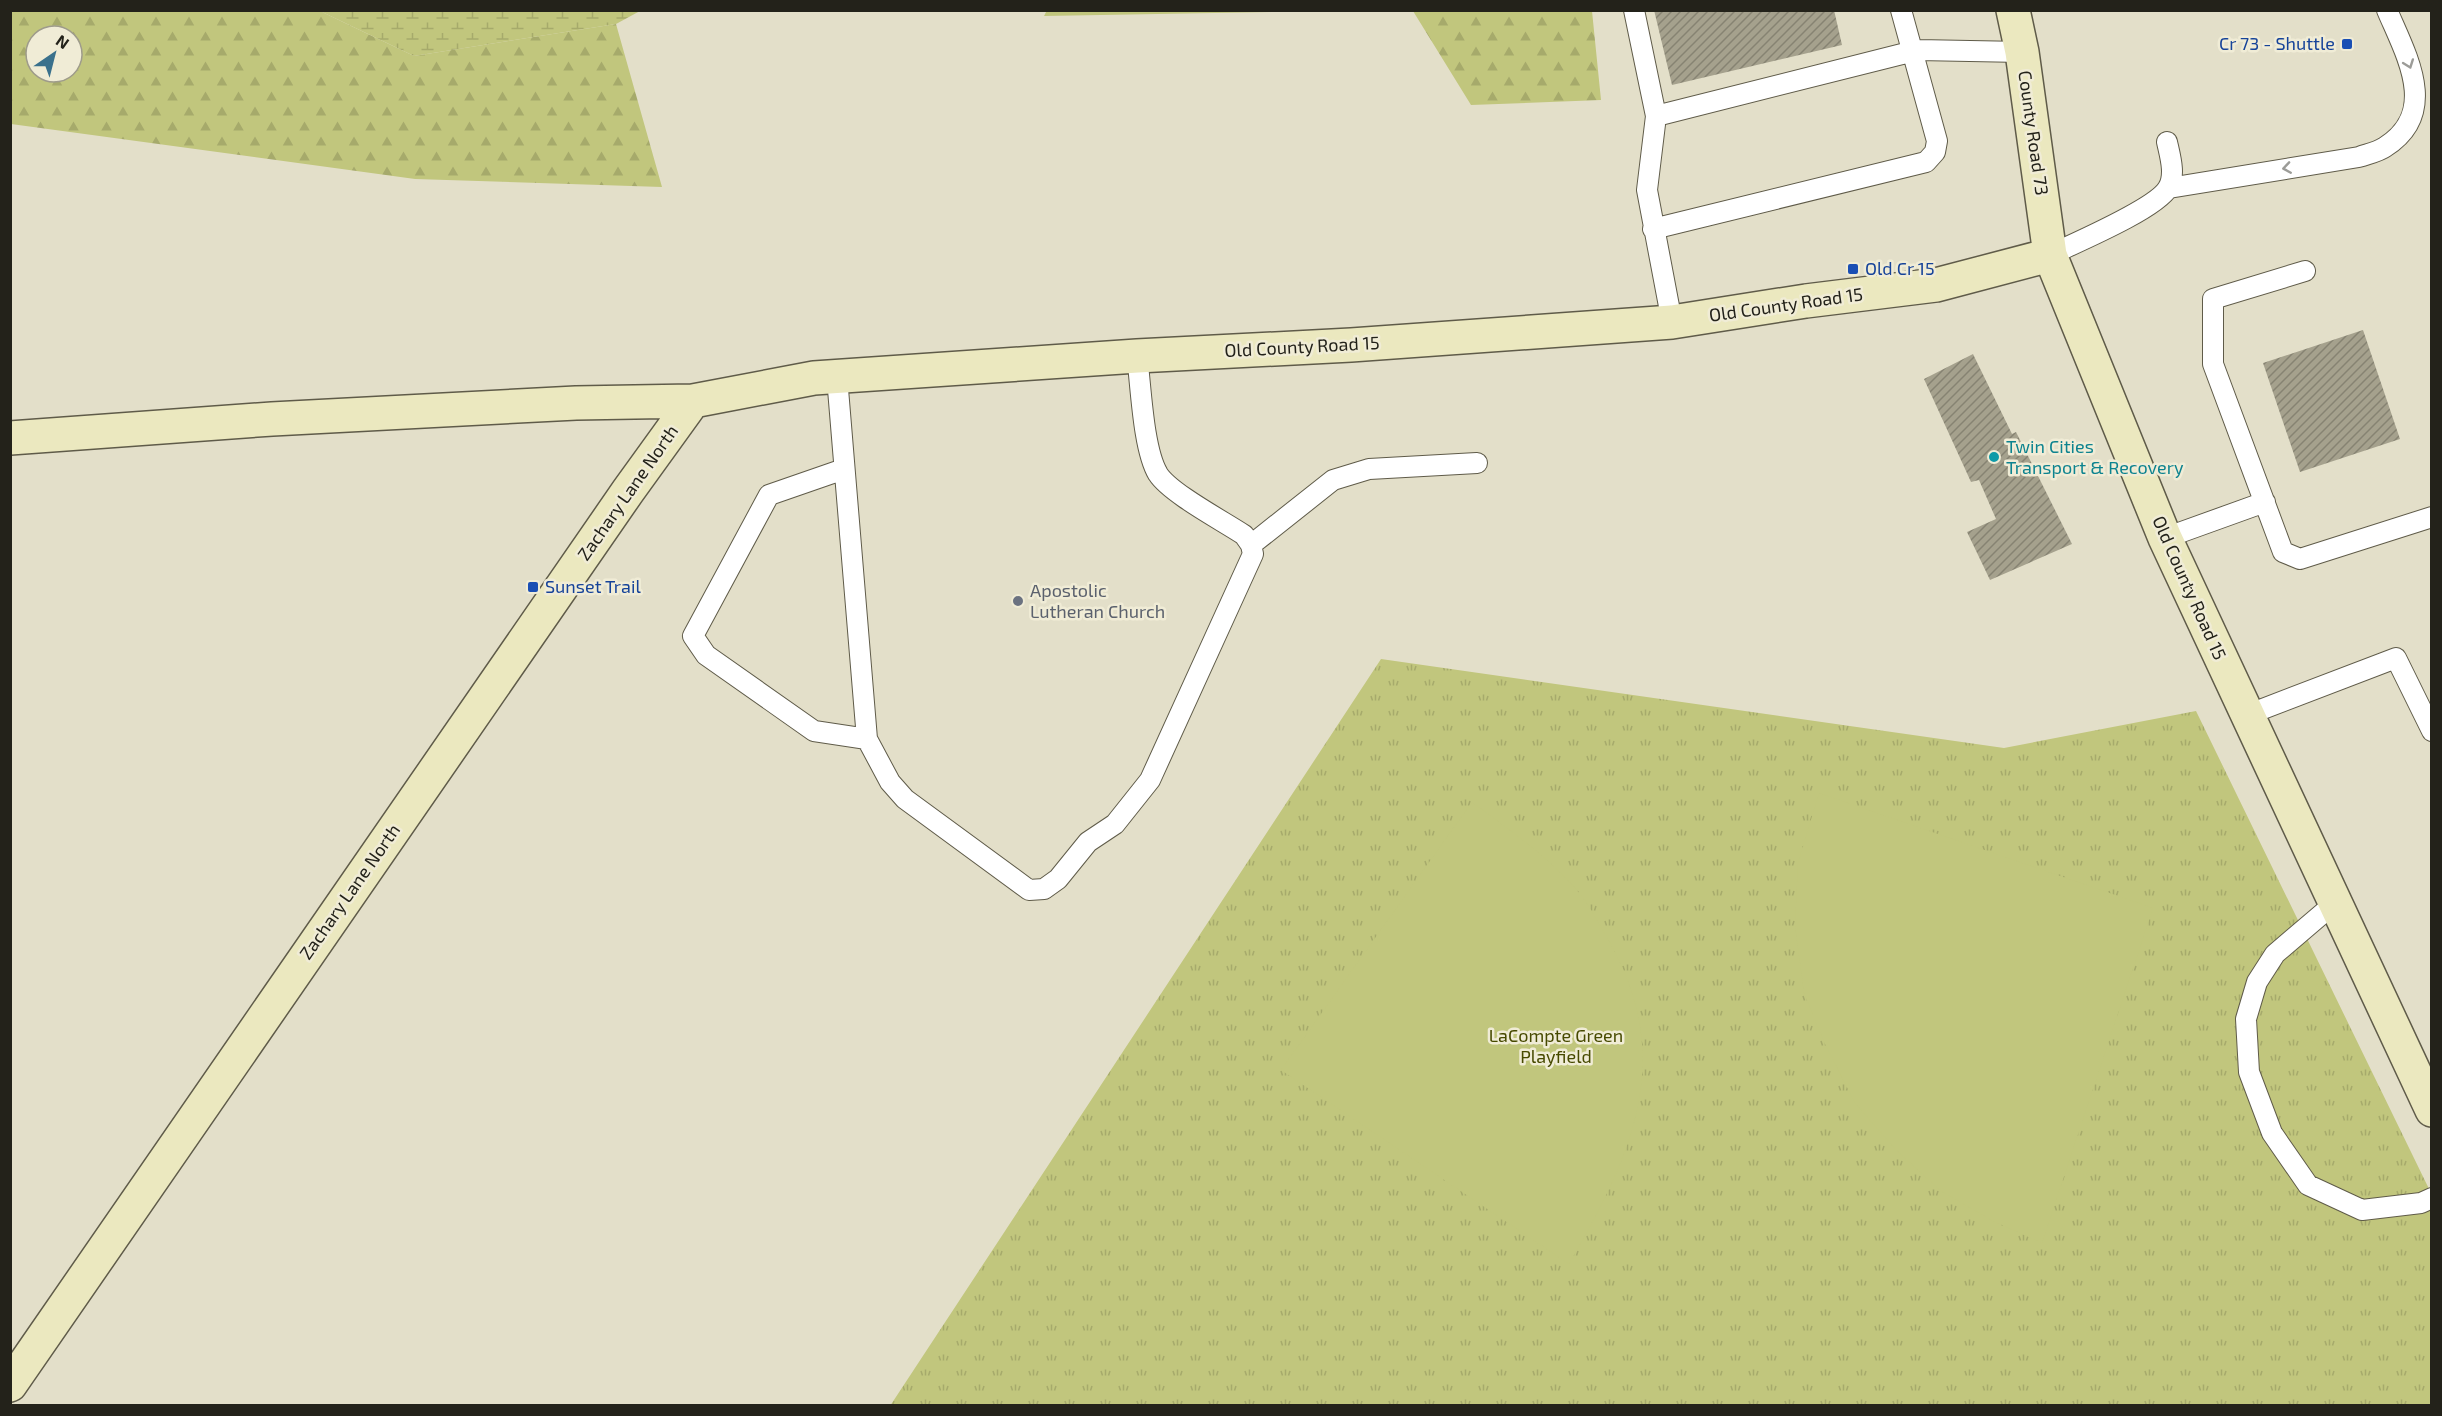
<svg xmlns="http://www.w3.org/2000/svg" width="2442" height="1416" font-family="'Exo 2',sans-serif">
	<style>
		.forest { fill: url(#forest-firs); fill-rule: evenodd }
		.wetland { fill: url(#wetland-marsh) }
		.park { fill: url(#park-tufts) }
		.pitch { fill: #c1c67d }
		.building { fill: url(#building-hatch) }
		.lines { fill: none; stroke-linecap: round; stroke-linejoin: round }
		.lane-casing { stroke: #5f5b49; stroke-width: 22 }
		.secondary-casing { stroke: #5f5b49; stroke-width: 36 }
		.lane { stroke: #fff; stroke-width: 20 }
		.secondary { stroke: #ebe8bf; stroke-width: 33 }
		.oneway { stroke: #9c9c98 }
		.transit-dot { fill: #1a4fb4; stroke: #f0ecd6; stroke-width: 2 }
		.culture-dot { fill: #0f9aa8; stroke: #f0ecd6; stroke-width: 2 }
		.worship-dot { fill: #6b7280; stroke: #f0ecd6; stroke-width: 2 }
		.labels { text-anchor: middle; stroke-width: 5; stroke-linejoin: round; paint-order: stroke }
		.transit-label { font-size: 18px; fill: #164399; stroke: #f0ecd6; text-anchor: start }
		.street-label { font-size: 18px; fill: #23221a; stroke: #f0ecd6 }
		.culture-label { font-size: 18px; fill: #0d838f; stroke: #f0ecd6; text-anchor: start }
		.worship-label { font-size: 18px; fill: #5b616d; stroke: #f0ecd6; text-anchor: start }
		.park-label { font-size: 18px; fill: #474a00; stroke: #f0ecd6 }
	</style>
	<defs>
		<pattern id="forest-firs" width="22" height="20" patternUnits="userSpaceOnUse" patternTransform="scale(1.5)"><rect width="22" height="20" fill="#c1c67d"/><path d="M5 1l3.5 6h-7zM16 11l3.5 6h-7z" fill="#a6aa6b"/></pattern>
		<pattern id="wetland-marsh" width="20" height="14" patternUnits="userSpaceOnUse" patternTransform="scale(1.5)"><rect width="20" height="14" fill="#c1c67d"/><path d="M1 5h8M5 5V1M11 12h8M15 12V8" fill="none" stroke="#a6aa6b"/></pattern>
		<pattern id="park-tufts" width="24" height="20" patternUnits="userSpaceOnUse" patternTransform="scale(1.5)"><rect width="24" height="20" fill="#c1c67d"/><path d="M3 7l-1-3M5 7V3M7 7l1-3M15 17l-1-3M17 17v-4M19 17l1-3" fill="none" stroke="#a6aa6b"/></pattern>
		<pattern id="building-hatch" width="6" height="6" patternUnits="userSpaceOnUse" patternTransform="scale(1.5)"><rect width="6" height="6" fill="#a5a18d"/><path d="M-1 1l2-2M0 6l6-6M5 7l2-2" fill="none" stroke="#868372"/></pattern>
	</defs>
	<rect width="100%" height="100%" fill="#e3dfc9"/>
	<path class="forest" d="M1047,10H1329V11L1044,16Z
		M11,11H320L414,56L616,24L662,187L415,179L11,124ZM36,36H72V72H36Z
		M1413,11H1592L1601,100L1471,105Z"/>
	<path class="wetland" d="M320,11H640L616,24L414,56Z"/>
	<path class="park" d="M1381,659L2004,748L2196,711L2431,1193V1405L890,1406Z"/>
	<path class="pitch" d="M1819,793L2153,908L2042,1243L1993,1221L1941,1191L1896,1150L1855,1103L1824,1042L1804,993L1795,926L1798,863Z
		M1472,802C1507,828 1553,860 1580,894C1588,904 1595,917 1602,929C1678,1052 1636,1149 1569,1264L1281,1070Z"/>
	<path class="building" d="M1654,10H1834L1842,45L1672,85Z
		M2363,330L2400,439L2300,472L2263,363Z
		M1973,354L2012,434L2016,432L2072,544L1990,580L1967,532L1996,519L1979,480L1971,482L1924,379Z"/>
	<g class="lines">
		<g class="lane-casing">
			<path id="lane" d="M1634,10L1656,116L1647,190L1672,322
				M1656,116L1918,50L2022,52
				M2169,188L2359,157C2367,154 2378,152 2385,147C2440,112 2406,55 2387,10
				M1653,229L1926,162L1935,152L1937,141L1901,10
				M2050,255C2075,243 2156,209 2168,188C2176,175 2170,156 2167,142
				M2305,271L2213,299V364L2283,552L2300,559L2432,517
				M837,377L867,739L890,782L905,799L1029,890L1044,889L1058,879L1088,842L1115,824L1150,780L1253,554L1251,545L1244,535C1223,521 1170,493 1158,474C1143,449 1141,386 1137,356
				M844,469L769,495L693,636L706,655L814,731L867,739
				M2165,538L2265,502
				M1251,545L1333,480L1369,469L1477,463
				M2247,715L2396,658L2432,731
				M2336,902L2275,954L2257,982L2246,1019L2249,1072L2272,1133L2308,1185L2362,1210L2421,1203L2432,1198"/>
		</g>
		<g class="secondary-casing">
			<path id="secondary" d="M2013,10L2022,52L2050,255L2165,538L2432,1110
				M10,438L272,419L576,403L693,401L814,378L1137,356L1351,345L1672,322L1806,301L1936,285L2050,255
				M10,1385L628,491L693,401"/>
		</g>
		<use href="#lane" class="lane"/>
		<use href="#secondary" class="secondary"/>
	</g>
	<defs><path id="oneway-chevron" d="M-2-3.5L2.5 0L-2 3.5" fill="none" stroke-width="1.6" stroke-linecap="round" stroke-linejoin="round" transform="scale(1.5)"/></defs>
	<g class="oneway">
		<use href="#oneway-chevron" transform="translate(2409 64) rotate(70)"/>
		<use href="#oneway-chevron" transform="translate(2287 168) rotate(171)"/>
	</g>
	<g class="transit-dot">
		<rect x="2341" y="38" width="12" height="12" rx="3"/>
		<rect x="1847" y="263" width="12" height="12" rx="3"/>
		<rect x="527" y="581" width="12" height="12" rx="3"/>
	</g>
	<circle class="culture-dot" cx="1994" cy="457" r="6"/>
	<circle class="worship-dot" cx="1018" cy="601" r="6"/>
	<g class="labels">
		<g class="transit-label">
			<text x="2335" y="50" text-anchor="end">Cr 73 - Shuttle</text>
			<text x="1865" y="275">Old Cr 15</text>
			<text x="545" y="593">Sunset Trail</text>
		</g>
		<g class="street-label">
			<text transform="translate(2033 133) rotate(82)" y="6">County Road 73</text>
			<text transform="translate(1786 305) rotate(-8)" y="6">Old County Road 15</text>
			<text transform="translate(1302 347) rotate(-3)" y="6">Old County Road 15</text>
			<text transform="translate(628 493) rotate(-55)" y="6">Zachary Lane North</text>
			<text transform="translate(2189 588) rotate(66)" y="6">Old County Road 15</text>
			<text transform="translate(350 892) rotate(-55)" y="6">Zachary Lane North</text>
		</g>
		<g class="culture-label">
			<text x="2006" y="453">Twin Cities<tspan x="2006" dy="21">Transport &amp; Recovery</tspan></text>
		</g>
		<g class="worship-label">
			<text x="1030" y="597">Apostolic<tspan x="1030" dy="21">Lutheran Church</tspan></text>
		</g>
		<g class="park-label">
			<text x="1556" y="1042">LaCompte Green<tspan x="1556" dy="21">Playfield</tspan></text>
		</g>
	</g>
	<rect width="2442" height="1416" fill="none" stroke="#23221a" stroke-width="24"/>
	<g transform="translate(54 54) rotate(35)"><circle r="28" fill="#f0ecd6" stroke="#9e9b8b" stroke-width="1.5"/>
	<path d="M0-4.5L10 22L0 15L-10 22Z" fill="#3a718c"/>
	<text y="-9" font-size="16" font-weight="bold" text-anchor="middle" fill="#23221a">N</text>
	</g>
</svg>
